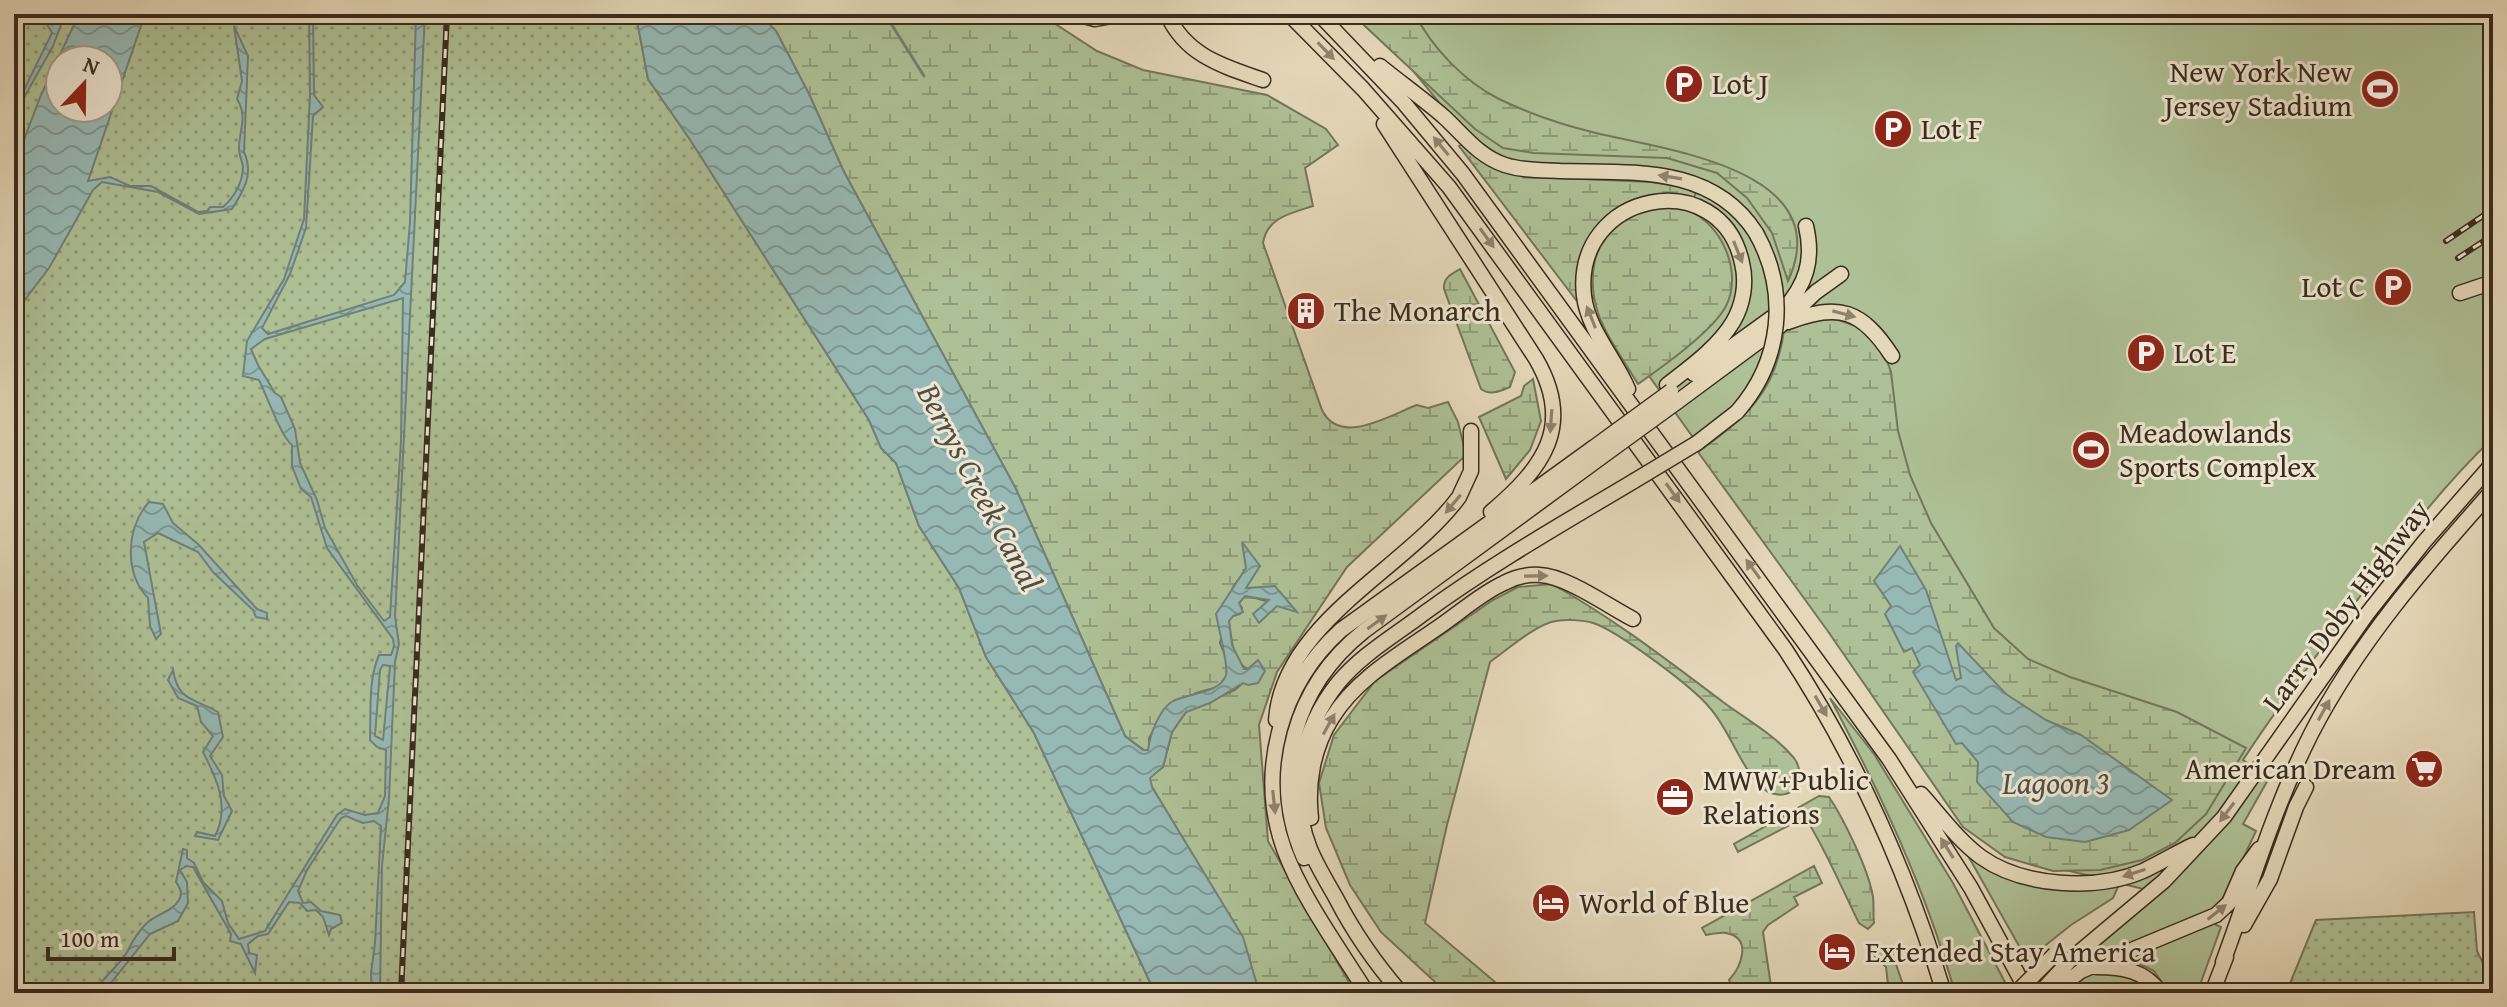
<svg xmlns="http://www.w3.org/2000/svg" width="2507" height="1007" font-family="'Gentium Book Plus',serif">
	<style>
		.grass { fill: #aec095; stroke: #74765a; stroke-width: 2 }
		.wetland { fill: url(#wetland-marsh); stroke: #74765a; stroke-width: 2 }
		.park { fill: url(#park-dots); stroke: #74765a; stroke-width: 2; fill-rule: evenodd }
		.water { fill: url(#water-waves); stroke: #728179; stroke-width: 2; fill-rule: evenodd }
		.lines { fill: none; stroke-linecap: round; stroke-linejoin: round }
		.stream { stroke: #728179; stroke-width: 3 }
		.highway-casing { stroke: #3a2c1e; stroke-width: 17 }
		.highway { stroke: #e5d8b9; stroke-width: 14 }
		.rail-casing { stroke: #3a2c1e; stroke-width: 6 }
		.rail { stroke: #eee6d2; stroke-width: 3; stroke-dasharray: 9; stroke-linecap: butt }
		.highway-bridge-casing { stroke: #3a2c1e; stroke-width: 17; stroke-linecap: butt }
		.highway-bridge { stroke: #e5d8b9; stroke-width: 14 }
		.oneway { fill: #90826c }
		.labels { text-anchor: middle; stroke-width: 6; stroke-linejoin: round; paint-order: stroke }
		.poi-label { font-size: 30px; fill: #3a2c1e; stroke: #eee6d2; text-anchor: start }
		.street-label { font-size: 30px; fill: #3a2c1e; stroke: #eee6d2 }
		.water-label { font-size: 32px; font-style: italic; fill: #514f44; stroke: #eee6d2 }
	</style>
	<defs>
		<pattern id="wetland-marsh" width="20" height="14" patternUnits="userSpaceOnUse" patternTransform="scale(2)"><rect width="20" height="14" fill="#aec095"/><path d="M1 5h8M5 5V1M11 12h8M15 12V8" fill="none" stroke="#8f9c79"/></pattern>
		<pattern id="park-dots" width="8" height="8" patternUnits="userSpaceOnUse" patternTransform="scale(2)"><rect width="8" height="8" fill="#aec095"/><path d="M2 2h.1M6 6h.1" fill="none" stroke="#8f9c79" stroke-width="1.8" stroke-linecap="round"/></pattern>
		<pattern id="water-waves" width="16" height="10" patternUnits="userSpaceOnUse" patternTransform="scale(2)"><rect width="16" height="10" fill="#97b9b5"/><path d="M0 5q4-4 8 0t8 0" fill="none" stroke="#7c9793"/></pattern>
	</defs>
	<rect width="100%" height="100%" fill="#e5d8b9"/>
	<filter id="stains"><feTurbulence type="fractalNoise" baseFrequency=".0025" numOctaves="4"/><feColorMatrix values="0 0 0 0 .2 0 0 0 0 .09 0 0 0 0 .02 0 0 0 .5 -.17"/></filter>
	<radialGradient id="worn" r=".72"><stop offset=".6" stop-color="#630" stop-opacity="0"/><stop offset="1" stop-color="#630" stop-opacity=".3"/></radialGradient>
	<path class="grass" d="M1381,14H2493V438C2436,492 2388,558 2342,621C2308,667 2274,712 2243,760L2269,778L2243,824L2256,831L2228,891L2214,909L2086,961L2085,957L2160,893L2033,862L1760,531L1551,239L1396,50Z
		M1830,698L1874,754L1953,883L2007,986L2002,993H1955C1926,890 1880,792 1830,698Z
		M1967,854L2018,881L2072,891L2118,887L2113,898L2071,925L2027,960Z
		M2212,923L2221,927L2197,993H2169L2154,971L2126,957Z
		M2114,972L2139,980L2151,993H2064L2084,975Z"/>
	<path class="wetland" d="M760,14H1040L1097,51L1143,70L1267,95L1326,129L1338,145L1305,168L1313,206C1292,213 1267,217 1263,243L1322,410C1340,447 1390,415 1417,405L1428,408L1448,402L1458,422L1466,455L1347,567L1277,672L1259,725L1268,841L1355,993H1268L1257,985L1242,937L1152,787L1149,778L1163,767L1172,732L1186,712L1235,690L1243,683L1248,669C1233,663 1231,637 1229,621L1233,616L1240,614L1242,608L1239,603L1245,596C1265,599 1277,606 1296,611L1245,588L1247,568L1233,587L1220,643L1226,658L1227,675L1218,687L1196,693L1163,713L1149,738V750H1144L1125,736L1016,489L844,172L809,94L776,31Z
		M1352,14H1415C1432,48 1465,82 1499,99C1530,114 1563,125 1596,133C1667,150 1839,170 1788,281L1772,233L1747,198L1717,173L1667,158L1534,153L1503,148L1475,129Z
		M1463,144L1497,167L1536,177L1651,182L1697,189L1694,198C1681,197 1663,192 1650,195C1602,204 1571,250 1579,298L1576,300L1459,146Z
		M1666,205C1673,207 1683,208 1690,211C1722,225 1743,273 1726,306C1713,331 1662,367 1638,384C1624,361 1607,338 1598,313C1588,282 1591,243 1619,222C1633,211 1649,208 1666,205Z
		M1460,269L1515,372L1510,387C1500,391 1490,396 1481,389L1444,289C1443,278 1451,274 1460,269Z
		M1833,318L1858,327L1881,344L1891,372L1898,431L1910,475L1931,523L1994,628L2028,659L2070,677L2177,712L2246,748L2206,814L2175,843L2142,860L2100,870L2053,871L2005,857L1963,827L1827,630L1698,452C1746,417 1775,394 1784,331L1818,319Z
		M1533,379L1541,421L1530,450L1506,479L1479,417L1521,396L1524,386Z
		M1552,584C1613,618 1667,660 1723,702C1746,719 1776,736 1794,758C1801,767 1802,783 1792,791C1784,797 1771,795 1764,789C1740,768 1731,732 1710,708C1693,687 1618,631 1593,623C1583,620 1566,619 1556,621C1536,624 1507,650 1490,662L1447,825L1425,923L1508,993H1447L1381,932L1350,885L1326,828L1319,783L1334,735L1375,681L1493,600L1518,587Z
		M1819,796L1829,797C1844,819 1869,871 1873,897C1874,905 1873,914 1874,923L1868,929L1859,923C1841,887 1826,850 1805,817L1738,852L1734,844Z
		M1814,866L1822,883L1794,897L1798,905L1768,925L1763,932L1772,993H1735L1729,980C1741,967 1753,938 1726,933C1720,932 1712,934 1706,935L1702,928Z
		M1879,947L1891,950L1906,993H1889L1886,967L1869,951Z"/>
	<path class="park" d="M14,14H632L638,25L648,79L689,138L869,420L881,448L896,463L919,526L959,588L986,657L1034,733L1155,993H14ZM60,60H108V108H60Z
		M2474,912L2477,951L2493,984V993H2286L2316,920Z"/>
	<path class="water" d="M41,14H45L52,25L60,14H65L53,46L22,101L20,98L52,33Z
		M79,14H145L88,181L110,177L130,186H151L198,212L207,211L210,207H223C234,197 242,184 243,168C243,162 239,156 239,149C239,130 248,117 237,99L242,81L234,26L248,56L244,152C254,174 244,190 232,209L199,214L158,192L102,182L93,190L49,268L14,314V166L41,95ZM108,60V108H60V60Z
		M309,14H313L314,95L323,107L313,116L306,228L290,274L262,328L268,334L394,295L405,282L410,222L416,14H425L395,617L399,644L395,662L389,798L382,866L380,993H372L371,973L375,943L381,826L374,821L363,823L346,816L341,818L307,870L298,891L303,903L311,902L321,911L340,915L342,923L331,929L329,935L323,917L316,910L307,911L300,903L289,902L268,934L258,936L248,944L249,953L257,955L255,973L241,944L230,941L231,934L193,867L186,866L180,870L187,882L188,903L178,921L150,934L111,983L110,993H96C102,976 118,968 127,952C131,944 140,929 148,922C157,914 173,911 179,900C183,893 180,888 176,882L183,849L187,850V858L194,863L203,882L222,901L228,923L239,939L265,931L337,815L345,809L365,815L378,813L385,796L386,750L377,747L370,740C371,713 368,680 379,655H391L394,646L393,639L327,548L311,497L301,489L292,466V445C281,437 267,396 259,380L243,376L247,341L284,279L304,219L310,95ZM403,298L401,441L390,617L384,621L357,585L325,528L317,500L300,463L295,429L281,397L275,393L258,365L251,349L265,339ZM383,665L390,666L383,740L375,736L380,670Z
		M632,14H760L776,31L809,94L844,172L1016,489L1125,736L1143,750H1148C1150,735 1159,709 1173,701C1188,693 1220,694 1226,675C1229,667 1218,626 1216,614L1246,568L1242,542L1260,566L1246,588L1275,586L1297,612L1277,606L1259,623L1253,614L1269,600L1245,596L1239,603L1243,612L1233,616L1229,621L1232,645L1244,669H1248L1258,660L1265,671L1258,683L1248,685L1243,683L1210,703L1186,712L1172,732L1163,767L1150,778L1152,787L1243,937L1257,985L1268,993H1155L1034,733L986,657L959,588L919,526L896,463L881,448L869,420L689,138L648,79L638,26Z
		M149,502L163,504L173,523L199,545L257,609L267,613V619L256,617L253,610L213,572L198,552L158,533L144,542L161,634L156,639L150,626L148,598C124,573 126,528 149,502Z
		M1900,546L1926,590L1956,680L1961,678L1956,646L1958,643L2006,694L2046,720L2081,735L2172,800L2129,830L2085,842L2046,837L2013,822L1977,782L1978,762L1962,743L1956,744L1913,672L1920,665L1912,648L1904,652L1885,614L1891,606L1874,581Z
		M173,670C178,701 193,698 218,712L223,737L210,756L222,775L224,796L232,811L218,840L195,836L197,832L215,836C230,807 217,779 203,752L213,736L201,722L197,706L178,698L168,680Z"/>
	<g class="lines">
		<path class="stream" d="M885,14L924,76"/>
		<g class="highway-casing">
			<path id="highway" d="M1076,14L1095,19L1123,14
				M1167,14C1186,56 1223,66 1263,80
				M1289,14L1363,89L1449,187L1785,649C1855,755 1907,871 1944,993
				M1319,14L1404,103L1463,174L1889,759L1971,888L2028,993
				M1380,66C1401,83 1423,99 1443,116C1463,134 1478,156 1505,165C1523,171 1542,170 1560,171C1631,173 1712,164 1756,233
				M1384,124L1536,359C1575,426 1543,468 1491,512
				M2460,293L2493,282
				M1783,310C1806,285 1814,260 1806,226
				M1788,322C1839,302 1862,310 1892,356
				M1694,374L1784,309
				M1628,389C1615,358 1588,330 1584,296C1572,191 1721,163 1742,263C1747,283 1743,305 1733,322C1717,348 1690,367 1667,385
				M1677,402L1781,325L1816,292L1841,274
				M1697,443L1737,412
				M1276,720C1283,622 1406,569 1459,497L1471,471V431
				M1921,794C1940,815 1958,840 1981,857C2023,887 2096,891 2143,871C2160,863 2176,853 2193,845
				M1311,818C1307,784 1313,748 1332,718C1357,677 1405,651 1443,624C1463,610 1482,593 1504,583C1515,577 1527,574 1540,575C1566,576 1608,606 1633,619
				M1304,858C1268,775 1295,686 1364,631L1600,458
				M2244,925L2270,879L2296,807L2306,787
				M2223,962C2251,886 2274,807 2311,734C2357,644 2426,565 2493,490
				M2096,967C2123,967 2144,970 2161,993
				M1367,993C1339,948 1302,898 1284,849C1256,771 1281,684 1341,630L1593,448
				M1401,993C1375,963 1354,933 1336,898C1327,882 1317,866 1310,849C1288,794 1301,729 1338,683C1361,655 1394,636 1423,614C1490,565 1562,524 1634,481
				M2040,993L2071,959L2164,881L2224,817L2367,614L2424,542L2493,463
				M2056,993L2065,983L2081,971L2216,915L2229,903L2243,871L2259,849
				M2212,993L2226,957"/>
		</g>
		<use href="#highway" class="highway"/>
		<g class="rail-casing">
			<path id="rail" d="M2446,241L2493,209
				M2458,258L2493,235
				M401,993L447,14"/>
		</g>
		<use href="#rail" class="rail"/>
		<g class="highway-bridge-casing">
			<path id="highway-bridge" d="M1737,412C1782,361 1789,292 1756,233
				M1593,448L1671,391
				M1600,458L1677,402
				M1634,481L1697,443
				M2016,993L2055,954"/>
		</g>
		<use href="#highway-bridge" class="highway-bridge"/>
	</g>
	<defs><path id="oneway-solid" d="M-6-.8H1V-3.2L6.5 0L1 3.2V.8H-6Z" transform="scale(2)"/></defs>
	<g class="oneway">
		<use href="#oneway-solid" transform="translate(1326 51) rotate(46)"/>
		<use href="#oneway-solid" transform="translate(1441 146) rotate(-129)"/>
		<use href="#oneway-solid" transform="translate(1670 177) rotate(-171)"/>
		<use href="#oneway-solid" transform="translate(1487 238) rotate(54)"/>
		<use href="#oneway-solid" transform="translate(1738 252) rotate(68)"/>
		<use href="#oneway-solid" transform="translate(1844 314) rotate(15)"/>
		<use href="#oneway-solid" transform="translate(1591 317) rotate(-112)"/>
		<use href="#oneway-solid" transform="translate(1551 421) rotate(94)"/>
		<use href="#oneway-solid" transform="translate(1673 493) rotate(54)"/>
		<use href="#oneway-solid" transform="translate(1453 504) rotate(130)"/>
		<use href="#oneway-solid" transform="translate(1753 569) rotate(-126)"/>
		<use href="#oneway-solid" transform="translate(1536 576) rotate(-1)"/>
		<use href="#oneway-solid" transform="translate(1377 622) rotate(-36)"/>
		<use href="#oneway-solid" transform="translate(1821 706) rotate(60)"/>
		<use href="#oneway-solid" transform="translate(2324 710) rotate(-61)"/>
		<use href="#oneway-solid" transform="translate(1329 724) rotate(-61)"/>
		<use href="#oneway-solid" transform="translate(1274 802) rotate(84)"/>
		<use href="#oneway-solid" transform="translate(2227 812) rotate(127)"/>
		<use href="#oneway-solid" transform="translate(1947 848) rotate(-122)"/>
		<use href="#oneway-solid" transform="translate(2134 873) rotate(162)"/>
		<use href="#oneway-solid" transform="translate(2217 912) rotate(-38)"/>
	</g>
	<defs>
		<g id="parking-disc" transform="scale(2)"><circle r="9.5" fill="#8f2418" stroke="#eee6d2"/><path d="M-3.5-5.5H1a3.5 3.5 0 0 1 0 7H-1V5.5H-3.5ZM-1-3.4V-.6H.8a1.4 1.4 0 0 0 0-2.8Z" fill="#fff"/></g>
		<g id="stadium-disc" transform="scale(2)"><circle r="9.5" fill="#8f2418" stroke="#eee6d2"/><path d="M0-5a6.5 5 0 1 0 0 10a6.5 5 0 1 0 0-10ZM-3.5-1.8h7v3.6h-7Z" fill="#fff"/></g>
		<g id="building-disc" transform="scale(2)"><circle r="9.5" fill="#8f2418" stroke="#eee6d2"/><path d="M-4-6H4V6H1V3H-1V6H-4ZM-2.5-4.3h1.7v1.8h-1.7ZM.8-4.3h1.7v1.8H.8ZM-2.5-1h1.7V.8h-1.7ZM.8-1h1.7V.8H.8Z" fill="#fff"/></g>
		<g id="supermarket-disc" transform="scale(2)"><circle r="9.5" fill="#8f2418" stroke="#eee6d2"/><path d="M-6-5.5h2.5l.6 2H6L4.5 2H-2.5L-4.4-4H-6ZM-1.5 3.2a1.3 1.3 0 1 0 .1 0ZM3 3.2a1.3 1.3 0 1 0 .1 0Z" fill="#fff"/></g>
		<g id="office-disc" transform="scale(2)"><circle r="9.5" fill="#8f2418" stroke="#eee6d2"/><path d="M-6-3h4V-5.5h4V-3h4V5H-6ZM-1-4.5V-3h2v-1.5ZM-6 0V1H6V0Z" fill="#fff"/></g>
		<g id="hotel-disc" transform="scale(2)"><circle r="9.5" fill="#8f2418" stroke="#eee6d2"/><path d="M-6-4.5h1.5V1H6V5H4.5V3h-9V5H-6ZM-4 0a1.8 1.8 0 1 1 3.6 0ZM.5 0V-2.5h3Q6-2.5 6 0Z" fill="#fff"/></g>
	</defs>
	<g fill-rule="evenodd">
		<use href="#parking-disc" x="1684" y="84"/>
		<use href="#stadium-disc" x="2380" y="89"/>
		<use href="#parking-disc" x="1893" y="129"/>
		<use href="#parking-disc" x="2393" y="287"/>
		<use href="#building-disc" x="1306" y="311"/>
		<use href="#parking-disc" x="2146" y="353"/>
		<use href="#stadium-disc" x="2091" y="450"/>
		<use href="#supermarket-disc" x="2424" y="769"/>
		<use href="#office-disc" x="1675" y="797"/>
		<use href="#hotel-disc" x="1551" y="903"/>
		<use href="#hotel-disc" x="1837" y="952"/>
	</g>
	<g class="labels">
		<g class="poi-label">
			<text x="2352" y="82" text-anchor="end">New York New<tspan x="2352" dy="34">Jersey Stadium</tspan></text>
			<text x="1712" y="94">Lot J</text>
			<text x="1921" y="139">Lot F</text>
			<text x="2365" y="297" text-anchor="end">Lot C</text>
			<text x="1334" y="321">The Monarch</text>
			<text x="2174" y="363">Lot E</text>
			<text x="2119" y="443">Meadowlands<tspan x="2119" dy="34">Sports Complex</tspan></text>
			<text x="2396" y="779" text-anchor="end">American Dream</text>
			<text x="1703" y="790">MWW+Public<tspan x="1703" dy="34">Relations</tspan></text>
			<text x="1579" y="913">World of Blue</text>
			<text x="1865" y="962">Extended Stay America</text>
		</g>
		<g class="street-label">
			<text transform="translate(2346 606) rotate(-53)" y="10">Larry Doby Highway</text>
		</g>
		<g class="water-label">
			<text transform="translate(980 487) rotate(62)" y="11">Berrys Creek Canal</text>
			<text x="2056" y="794">Lagoon 3</text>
		</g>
	</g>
	<rect width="2507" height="1007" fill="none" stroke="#e5d8b9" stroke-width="48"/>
	<rect x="16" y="16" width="2475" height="975" fill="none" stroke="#3a2c1e" stroke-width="4"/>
	<rect x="24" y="24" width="2459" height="959" fill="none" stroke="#3a2c1e" stroke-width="2"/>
	<g transform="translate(84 84) rotate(22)"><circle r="38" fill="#eee6d2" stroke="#a69c8a" stroke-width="2"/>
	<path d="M0-6L14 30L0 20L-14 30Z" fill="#8f2418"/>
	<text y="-12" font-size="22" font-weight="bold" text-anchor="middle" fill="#3a2c1e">N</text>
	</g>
	<path d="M48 947v12h126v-12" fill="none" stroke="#3a2c1e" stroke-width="4"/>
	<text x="60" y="947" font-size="24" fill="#3a2c1e" stroke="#eee6d2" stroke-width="6" paint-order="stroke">100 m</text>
	<rect width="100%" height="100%" filter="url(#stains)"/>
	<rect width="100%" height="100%" fill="url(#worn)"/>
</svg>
